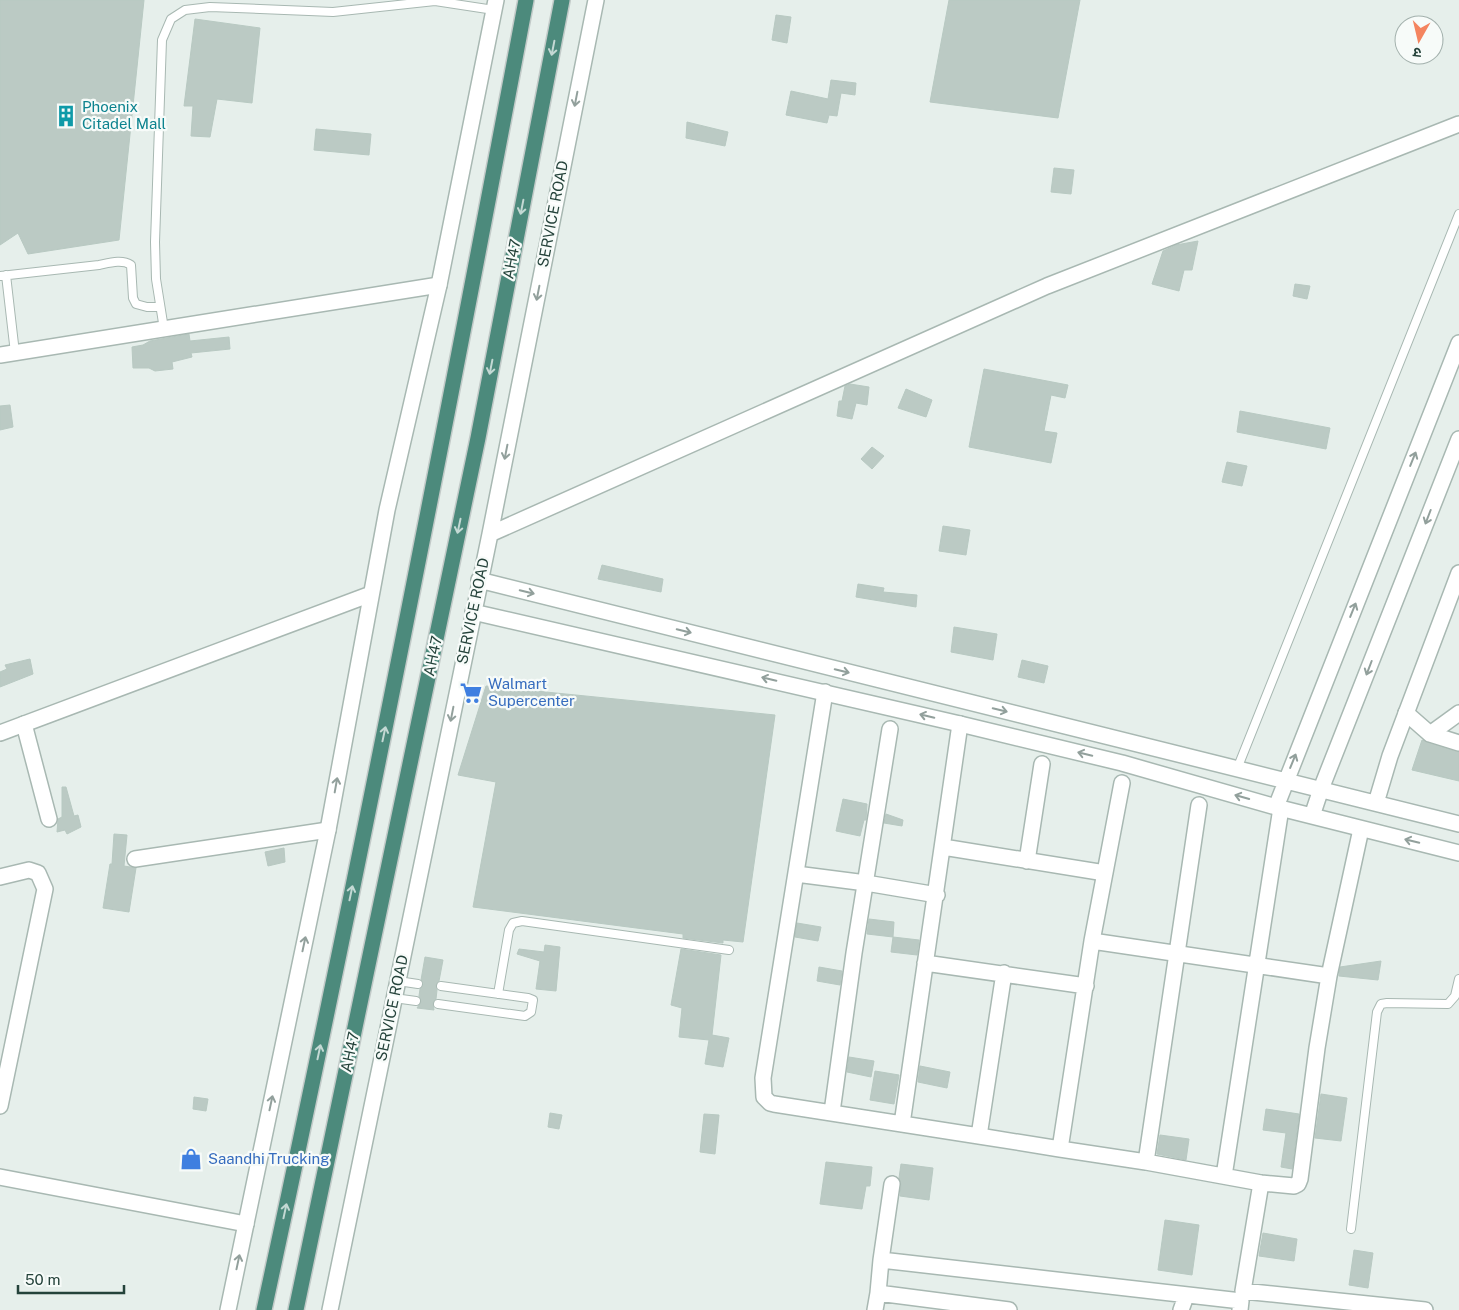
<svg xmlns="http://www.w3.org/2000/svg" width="1459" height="1310" font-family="'Public Sans','Noto Sans Devanagari',sans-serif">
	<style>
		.building { fill: #bbcac4; stroke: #b8c9c2 }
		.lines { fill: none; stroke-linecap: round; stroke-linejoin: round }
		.service-casing { stroke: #a8b8b2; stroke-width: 10 }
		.minor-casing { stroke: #a8b8b2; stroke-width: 18 }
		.tertiary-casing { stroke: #a8b8b2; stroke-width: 18 }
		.trunk-casing { stroke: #c2cac8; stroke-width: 18 }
		.service { stroke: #fff; stroke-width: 8 }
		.minor { stroke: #fff; stroke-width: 15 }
		.tertiary { stroke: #fff; stroke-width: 15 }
		.trunk { stroke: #4c8a7c; stroke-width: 15 }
		.oneway { stroke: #c4d9d4 }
		.oneway2 { stroke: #92a09c }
		.labels { text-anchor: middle; stroke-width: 4.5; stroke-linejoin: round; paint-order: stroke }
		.culture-label { font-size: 15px; fill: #0d838f; stroke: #f7fbf9; text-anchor: start }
		.street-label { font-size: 15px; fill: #24423a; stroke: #f7fbf9 }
		.shop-label { font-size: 15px; fill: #366cbe; stroke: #f7fbf9; text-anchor: start }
	</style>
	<rect width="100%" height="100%" fill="#e6efeb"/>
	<path class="building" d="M0,0H144L119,240L28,254L18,233L0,245Z
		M949,0H1080L1058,118L930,102Z
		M776,15L791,17L787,43L772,40Z
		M195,19L260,28L252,103L217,99L210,137L191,136L193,106H184Z
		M831,80L856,83L855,95L841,93L837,116L829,115L827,123L786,115L791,91L828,99Z
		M687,122L728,132L725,146L686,138Z
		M316,129L371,134L369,155L314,150Z
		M1054,168L1074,170L1071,194L1051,192Z
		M1198,241L1192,270H1184L1179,291L1152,284L1163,251L1176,245Z
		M1295,284L1310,286L1307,299L1293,296Z
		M189,334L190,341L229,337L230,349L191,353L192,357L172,362L173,369L155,371L149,368H133L132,347L143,345L150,341Z
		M984,369L1068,385L1065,398L1051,395L1044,431L1057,433L1051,463L969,447Z
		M850,384L869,387L867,405L856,403L852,419L837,416L839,401H842L845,386Z
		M906,389L932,400L926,417L898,408Z
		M10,405L13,427L0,430V406Z
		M1240,411L1330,428L1326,449L1237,432Z
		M872,447L884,456L872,469L861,459Z
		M1227,462L1247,466L1242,486L1222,482Z
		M943,526L970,530L966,555L939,551Z
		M602,565L663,579L661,592L598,579Z
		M858,584L884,588L883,592L917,595L916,607L856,597Z
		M954,627L997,634L993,660L951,652Z
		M30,659L33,674L0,687V672L7,669L5,665Z
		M1022,660L1048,666L1044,683L1018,677Z
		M486,686L775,715L743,942L723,940V943L683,938V934L473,907L496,782L458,775Z
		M1422,740L1459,752V781L1412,770Z
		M62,787H66L74,816L78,815L81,827L67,834L65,830L57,832L58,819L62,817Z
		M843,799L867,804L866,820H864L860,836L836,831Z
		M886,814L903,820L902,826L884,823Z
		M114,834L127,835L124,866L136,868L129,912L103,908L110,864H112Z
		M284,848L285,862L268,866L265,852Z
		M869,919L894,922L893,937L867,934Z
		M797,923L821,927L818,941L795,937Z
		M893,937L919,940L917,955L891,952Z
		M545,945L560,947L556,991L536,989L540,961L517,954L519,949L544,952Z
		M681,949L721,955L712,1035L729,1038L723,1067L705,1064L709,1040L679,1037L682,1008L671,1005Z
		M425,957L443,960L439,981L436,985L437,990L436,999L433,1003L434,1010L417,1008L421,1002L419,996L420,989L424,984L421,980Z
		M1381,961L1378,980L1339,976L1340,967Z
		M819,967L842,971L840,985L817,981Z
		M849,1057L874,1061L871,1077L847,1072Z
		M920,1066L950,1072L947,1088L918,1082Z
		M875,1071L899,1075L894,1104L870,1100Z
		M1321,1094L1347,1098L1341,1141L1315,1138Z
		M194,1097L208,1099L206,1111L193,1109Z
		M1266,1109L1299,1114L1292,1169L1281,1167L1286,1133L1263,1130Z
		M550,1113L562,1115L559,1129L548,1127Z
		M704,1114L719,1115L715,1154L700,1152Z
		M1160,1135L1189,1139L1186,1160L1157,1154Z
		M826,1162L872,1167L870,1186H866L862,1209L820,1204Z
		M901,1164L933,1168L929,1200L900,1196L901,1185L899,1178Z
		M1165,1220L1199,1225L1192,1275L1158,1270Z
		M1263,1233L1297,1239L1294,1261L1259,1256Z
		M1354,1250L1373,1253L1368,1288L1349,1285Z"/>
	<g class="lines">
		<g class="service-casing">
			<path id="service" d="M6,275L15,353
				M0,276L99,265C109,263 122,259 131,265L133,298L136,304L147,307H160
				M164,329L156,279L155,242L162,40L171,19L185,10L210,7L333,12L435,1L494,10
				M1237,769L1459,214
				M398,981L418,984
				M498,994L509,930L513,923L522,921L729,950
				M394,998L416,1001
				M438,1004L525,1016L531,1012L533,1000L528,998L441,986
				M1351,1229L1377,1012L1381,1004L1387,1003L1448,1004L1455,996L1459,979"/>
		</g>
		<g class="minor-casing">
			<path id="minor" d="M0,355L439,285
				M825,692L763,1078L764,1097L770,1103L774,1104L979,1136
				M1406,713L1430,734L1459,743
				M24,724L49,819
				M1430,734L1459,713
				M1122,783L1092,941L1060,1149L1146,1162
				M1199,805L1146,1162L1261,1183L1294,1186L1298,1184L1300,1179L1317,1048L1329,976L1361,829
				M943,847L1105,873
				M135,859L328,830
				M1027,861L1042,764
				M796,874L866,883L937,895
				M0,877L29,870L38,873L45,889L0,1106
				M1092,941L1329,976
				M925,963L1086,986
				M1004,973L979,1136L1060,1149
				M832,1112L854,953L890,729
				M902,1124L960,724
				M1224,1176L1281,808
				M0,1177L246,1224
				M1261,1183L1243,1291L1425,1310
				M881,1260L892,1184
				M875,1310L878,1293
				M1009,1310L878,1293L881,1260L1241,1301L1240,1310
				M1181,1310L1186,1296"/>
		</g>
		<g class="tertiary-casing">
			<path id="tertiary" d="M490,534L1047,286L1459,124
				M479,580L1459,824
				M473,612L960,724L1122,763L1276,807L1459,853
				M0,733L371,594
				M1376,803L1390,756L1459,573
				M1276,807L1459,343
				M1312,816L1321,789L1459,439
				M228,1310L328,830L387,510L439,285L496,0
				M330,1310L490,534L596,0"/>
		</g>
		<g class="trunk-casing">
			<path id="trunk" d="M264,1310C358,875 444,438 526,0
				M296,1310L478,438L562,0"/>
		</g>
		<use href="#service" class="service"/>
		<use href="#minor" class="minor"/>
		<use href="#tertiary" class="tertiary"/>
		<use href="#trunk" class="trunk"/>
	</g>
	<defs><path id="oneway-shaft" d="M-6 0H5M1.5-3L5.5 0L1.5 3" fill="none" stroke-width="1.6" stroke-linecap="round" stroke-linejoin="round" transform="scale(1.25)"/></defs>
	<g class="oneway">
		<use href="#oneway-shaft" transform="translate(553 48) rotate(101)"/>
		<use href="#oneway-shaft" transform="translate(522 207) rotate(101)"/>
		<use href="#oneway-shaft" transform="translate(491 367) rotate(101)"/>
		<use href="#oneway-shaft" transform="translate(459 526) rotate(102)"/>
		<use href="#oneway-shaft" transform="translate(384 734) rotate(-78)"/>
		<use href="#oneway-shaft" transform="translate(351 893) rotate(-78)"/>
		<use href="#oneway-shaft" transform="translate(319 1052) rotate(-78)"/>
		<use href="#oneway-shaft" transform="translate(285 1211) rotate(-78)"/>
	</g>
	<g class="oneway2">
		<use href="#oneway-shaft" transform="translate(576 99) rotate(101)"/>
		<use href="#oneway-shaft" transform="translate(538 293) rotate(101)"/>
		<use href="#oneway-shaft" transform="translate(506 452) rotate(101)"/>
		<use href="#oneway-shaft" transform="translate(1413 459) rotate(-68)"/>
		<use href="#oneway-shaft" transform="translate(1428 517) rotate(111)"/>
		<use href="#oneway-shaft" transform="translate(527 592) rotate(14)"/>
		<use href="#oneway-shaft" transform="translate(1353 610) rotate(-68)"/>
		<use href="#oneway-shaft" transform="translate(684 631) rotate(14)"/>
		<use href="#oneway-shaft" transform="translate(1369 668) rotate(111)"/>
		<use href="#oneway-shaft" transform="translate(842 671) rotate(14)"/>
		<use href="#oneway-shaft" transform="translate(769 679) rotate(-167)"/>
		<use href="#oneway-shaft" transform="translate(1000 710) rotate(14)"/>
		<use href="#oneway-shaft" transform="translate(452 714) rotate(101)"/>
		<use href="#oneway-shaft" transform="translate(927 716) rotate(-167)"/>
		<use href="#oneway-shaft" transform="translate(1085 754) rotate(-166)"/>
		<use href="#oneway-shaft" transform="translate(1293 761) rotate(-68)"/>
		<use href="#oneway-shaft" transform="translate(336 785) rotate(-80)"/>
		<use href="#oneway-shaft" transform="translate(1242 797) rotate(-164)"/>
		<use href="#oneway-shaft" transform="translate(1412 841) rotate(-166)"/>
		<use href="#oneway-shaft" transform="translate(304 944) rotate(-78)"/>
		<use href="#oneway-shaft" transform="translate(271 1103) rotate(-78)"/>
		<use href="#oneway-shaft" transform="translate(238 1262) rotate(-78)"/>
	</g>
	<defs>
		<g id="building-bare" transform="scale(1.725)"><path d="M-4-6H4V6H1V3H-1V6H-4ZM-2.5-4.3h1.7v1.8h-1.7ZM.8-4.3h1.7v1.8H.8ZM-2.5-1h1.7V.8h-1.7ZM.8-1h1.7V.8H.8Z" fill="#0f9aa8" stroke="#f7fbf9" stroke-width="2.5" paint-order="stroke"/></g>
		<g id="supermarket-bare" transform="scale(1.725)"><path d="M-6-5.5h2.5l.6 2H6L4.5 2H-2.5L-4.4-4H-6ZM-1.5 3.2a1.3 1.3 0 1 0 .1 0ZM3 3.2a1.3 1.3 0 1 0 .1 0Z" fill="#3f7fe0" stroke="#f7fbf9" stroke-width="2.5" paint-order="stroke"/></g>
		<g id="shop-bare" transform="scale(1.725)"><path d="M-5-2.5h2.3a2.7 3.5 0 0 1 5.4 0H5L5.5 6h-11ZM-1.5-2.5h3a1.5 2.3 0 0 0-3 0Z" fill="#3f7fe0" stroke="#f7fbf9" stroke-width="2.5" paint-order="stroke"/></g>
	</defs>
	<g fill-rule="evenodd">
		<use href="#building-bare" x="66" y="116"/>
		<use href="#supermarket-bare" x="471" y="693"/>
		<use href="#shop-bare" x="191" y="1159"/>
	</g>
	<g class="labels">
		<g class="culture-label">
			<text x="82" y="112">Phoenix<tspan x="82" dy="17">Citadel Mall</tspan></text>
		</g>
		<g class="street-label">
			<text transform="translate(553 214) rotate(-79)" y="5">SERVICE ROAD</text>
			<text transform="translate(512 259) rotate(-79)" y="5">AH47</text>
			<text transform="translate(473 611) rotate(-78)" y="5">SERVICE ROAD</text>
			<text transform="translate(433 656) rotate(-78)" y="5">AH47</text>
			<text transform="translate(392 1008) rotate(-78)" y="5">SERVICE ROAD</text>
			<text transform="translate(350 1052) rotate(-78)" y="5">AH47</text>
		</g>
		<g class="shop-label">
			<text x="488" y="689">Walmart<tspan x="488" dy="17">Supercenter</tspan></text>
			<text x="208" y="1164">Saandhi Trucking</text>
		</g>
	</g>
	<g transform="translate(1419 40) rotate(188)"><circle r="24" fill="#f7fbf9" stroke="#a3b1ad"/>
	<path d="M0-4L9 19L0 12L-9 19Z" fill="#f4845f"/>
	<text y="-8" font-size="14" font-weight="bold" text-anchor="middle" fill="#24423a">उ</text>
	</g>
	<path d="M18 1285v8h106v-8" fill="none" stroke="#24423a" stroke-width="2.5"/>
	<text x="25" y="1285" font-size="15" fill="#24423a" stroke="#f7fbf9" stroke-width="4" paint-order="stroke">50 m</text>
</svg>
